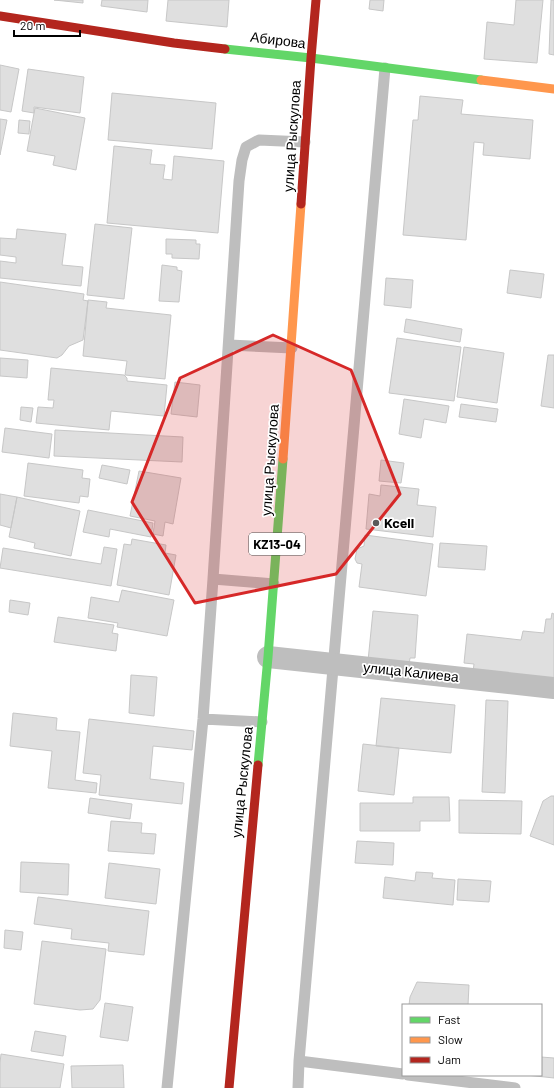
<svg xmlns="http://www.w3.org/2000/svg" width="554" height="1088" font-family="Barlow,sans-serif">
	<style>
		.building { fill: #dfdfdf; stroke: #c7c7c7 }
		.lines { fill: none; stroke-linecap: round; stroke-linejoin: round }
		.lane { stroke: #bebebe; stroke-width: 11 }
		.street { stroke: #bebebe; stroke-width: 22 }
		.fast { stroke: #63d668; stroke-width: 9 }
		.slow { stroke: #ff974d; stroke-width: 9 }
		.jam { stroke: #b3261e; stroke-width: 9 }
		.marked { fill: #d62828; fill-opacity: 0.2; stroke: #d62828; stroke-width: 3; stroke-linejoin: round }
		.poi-dot { fill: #595959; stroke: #fff; stroke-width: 1.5 }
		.labels { text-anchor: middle; stroke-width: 3.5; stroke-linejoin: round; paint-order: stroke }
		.shield { fill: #fff; stroke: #4c4c4c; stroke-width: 1 }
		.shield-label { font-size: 13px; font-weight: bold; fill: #000 }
		.street-label { font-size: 14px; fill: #000; stroke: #fff }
		.poi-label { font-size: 14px; font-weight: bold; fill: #000; stroke: #fff; text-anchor: start }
	</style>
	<rect width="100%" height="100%" fill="#fff"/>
	<path class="building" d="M54,0H83V3Z
		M102,0H148L147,12L101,6Z
		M168,0H229L227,27L166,21Z
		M370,0H384L383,11L369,9Z
		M516,0H543L537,63L484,59L487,22L514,25Z
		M551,0H554V55L549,54Z
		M0,65L19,69L11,112L0,110Z
		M28,69L84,77L80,113L34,107V113L22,111Z
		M112,93L216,103L212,149L108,140Z
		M420,96L463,100L461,114L533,120L530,159L483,155L484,143L474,142L466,240L403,235L413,120H418Z
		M35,108L85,118L76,170L53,165L55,156L27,151Z
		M0,119L7,120L0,155Z
		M19,120L30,121L29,134L18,133Z
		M114,146L152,150L150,164L165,165L163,179L172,180L174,156L224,161L218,233L107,223Z
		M95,224L132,228L124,299L87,295Z
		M17,229L66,234L62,265L83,267L81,286L0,278V261L16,263V257L0,255V238L16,239Z
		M166,239L196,240V244H200L199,259L172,258V254H166Z
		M162,265L177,267V270L182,271L179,302L159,301Z
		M510,270L544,274L541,298L507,293Z
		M386,278L413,280L411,308L384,305Z
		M0,282L84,294L83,300L88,301L83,340L69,346L62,355L57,358L0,350Z
		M88,300L107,302L106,308L171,315L165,379L125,375L127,361L83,356Z
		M406,319L462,329L460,342L404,332Z
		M397,338L461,347L454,401L389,393Z
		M464,347L504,353L497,403L457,397Z
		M548,355H554V408L541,406Z
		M0,358L28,360L27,378L0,376Z
		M51,368L124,375L127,378V381L167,385L164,416L111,411L109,430L36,423L38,407L53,408L54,400H48Z
		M175,382L200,385L197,417L171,414Z
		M404,399L449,406L446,423L424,419L421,438L399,434Z
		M461,404L498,409L496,422L459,417Z
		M21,407L33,408L31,422L20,420Z
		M5,428L52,434L49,458L2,452Z
		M55,430L183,437L182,462L54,456Z
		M381,460L404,463L401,483L379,481Z
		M28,463L83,470L82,478L90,479L88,497L80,496L79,503L24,496Z
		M102,465L130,470L127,484L99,478Z
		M139,471L181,478L173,524L165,522L163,536L153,534L155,521L130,516Z
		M381,485L419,489L417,505L436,507L433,537L366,529L369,494L380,496Z
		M0,494L17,497L11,528L0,525Z
		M17,497L80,511L71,556L34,548L35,543L9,537Z
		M88,510L153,523L151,537L110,529L109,537L83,532Z
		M365,535L433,544L426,596L359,587L362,564L357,563L355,559L357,549L364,546Z
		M132,539L166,545L165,553L176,555L169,595L117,585L124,544L131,545Z
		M440,543L487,546L485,570L438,567Z
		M104,547L117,549L111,586L0,568L3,548L101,564Z
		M122,590L174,600L167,636L117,627L118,623L88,618L91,597L119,602Z
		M10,600L30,603L28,615L9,612Z
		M373,611L418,615L415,658H410L409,665L368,661Z
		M552,613L554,614V681L473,672L474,664L464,663L467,634L521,640L523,631L544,633L546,619H551Z
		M58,617L114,625L112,633L118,634L116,651L54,642Z
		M131,675L157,677L154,716L129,713Z
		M381,698L455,705L451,753L376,746Z
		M486,700L508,701L505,793L482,792Z
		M13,713L57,718L56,730L80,732L75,780L97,783L96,793L48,788L52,751L10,746Z
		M89,719L194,731L192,750L153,746L150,779L184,783L182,804L99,795L101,775L83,773Z
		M363,744L399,748L394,795L358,791Z
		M551,796H554V845L530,836L543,801Z
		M413,797H449L450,821H420V831H360V803H413Z
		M90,798L132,804L130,819L88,813Z
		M459,800L522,801L521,834L459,833Z
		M111,821L142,823L141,833L156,834L154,854L108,851Z
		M357,841L394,843L393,865L355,863Z
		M21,862L69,864L68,895L20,892Z
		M109,863L160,869L156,904L105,898Z
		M416,872L433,873L432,878L455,880L453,905L383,898L385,877L415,881Z
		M458,879L491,881L489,902L457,900Z
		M38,897L149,911L144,955L108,951L109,943L71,939L72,929L34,924Z
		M5,930L23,932L21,950L4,948Z
		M42,941L106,949L100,1000L93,1009L80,1010L34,1004Z
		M417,982L469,985L468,1005H409L410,997Z
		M105,1003L133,1007L128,1041L100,1037Z
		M35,1031L66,1036L63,1056L31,1051Z
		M1,1054L64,1064L60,1088H0V1063Z
		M541,1057L554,1058V1078L526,1075H541Z
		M123,1065L124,1088H72L71,1066Z"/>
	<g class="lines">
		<path class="lane" d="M229,345L292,348
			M213,579L274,584
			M203,719L262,722
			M299,1061L385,68
			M408,1075L515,1088
			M167,1088L203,719L213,579L239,181L242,160L246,147L259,140L305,142
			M298,1088L299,1061L403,1074"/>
		<path class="street" d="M268,657L472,679L554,688"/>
		<path class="fast" d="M225,49L311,58L481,80
			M258,765L268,657L283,459"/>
		<path class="slow" d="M481,80L554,89
			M283,459L301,204"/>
		<path class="jam" d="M0,16L174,43L225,49
			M301,204L311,58L316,0
			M229,1088L258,765"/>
	</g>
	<path class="marked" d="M273,335L351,370L400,494L336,574L195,603L132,502L180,378Z"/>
	<circle class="poi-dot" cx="376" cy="523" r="4"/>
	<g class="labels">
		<rect class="shield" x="249" y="533" width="56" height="22" rx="3"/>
		<g class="shield-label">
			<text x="277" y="549">KZ13-04</text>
		</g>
		<g class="street-label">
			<text transform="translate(278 40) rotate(7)" y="5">Абирова</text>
			<text transform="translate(292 136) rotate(-86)" y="5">улица Рыскулова</text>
			<text transform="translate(270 460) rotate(-86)" y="5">улица Рыскулова</text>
			<text transform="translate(411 672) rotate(6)" y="5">улица Калиева</text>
			<text transform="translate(242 782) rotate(-84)" y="5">улица Рыскулова</text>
		</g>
		<g class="poi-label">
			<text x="384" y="528">Kcell</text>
		</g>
	</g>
	<rect x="402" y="1004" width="140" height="72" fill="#ffffff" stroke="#999999"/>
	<rect x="410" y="1017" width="20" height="6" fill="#63d668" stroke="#999999"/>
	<text x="438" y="1024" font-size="12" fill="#000000">Fast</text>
	<rect x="410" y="1037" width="20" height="6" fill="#ff974d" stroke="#999999"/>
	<text x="438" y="1044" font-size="12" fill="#000000">Slow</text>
	<rect x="410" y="1057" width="20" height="6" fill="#b3261e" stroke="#999999"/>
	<text x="438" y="1064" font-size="12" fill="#000000">Jam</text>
	<path d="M14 30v6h66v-6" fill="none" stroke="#000000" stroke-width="2"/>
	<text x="20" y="30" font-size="12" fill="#000000" stroke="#ffffff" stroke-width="3" paint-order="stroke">20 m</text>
</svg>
